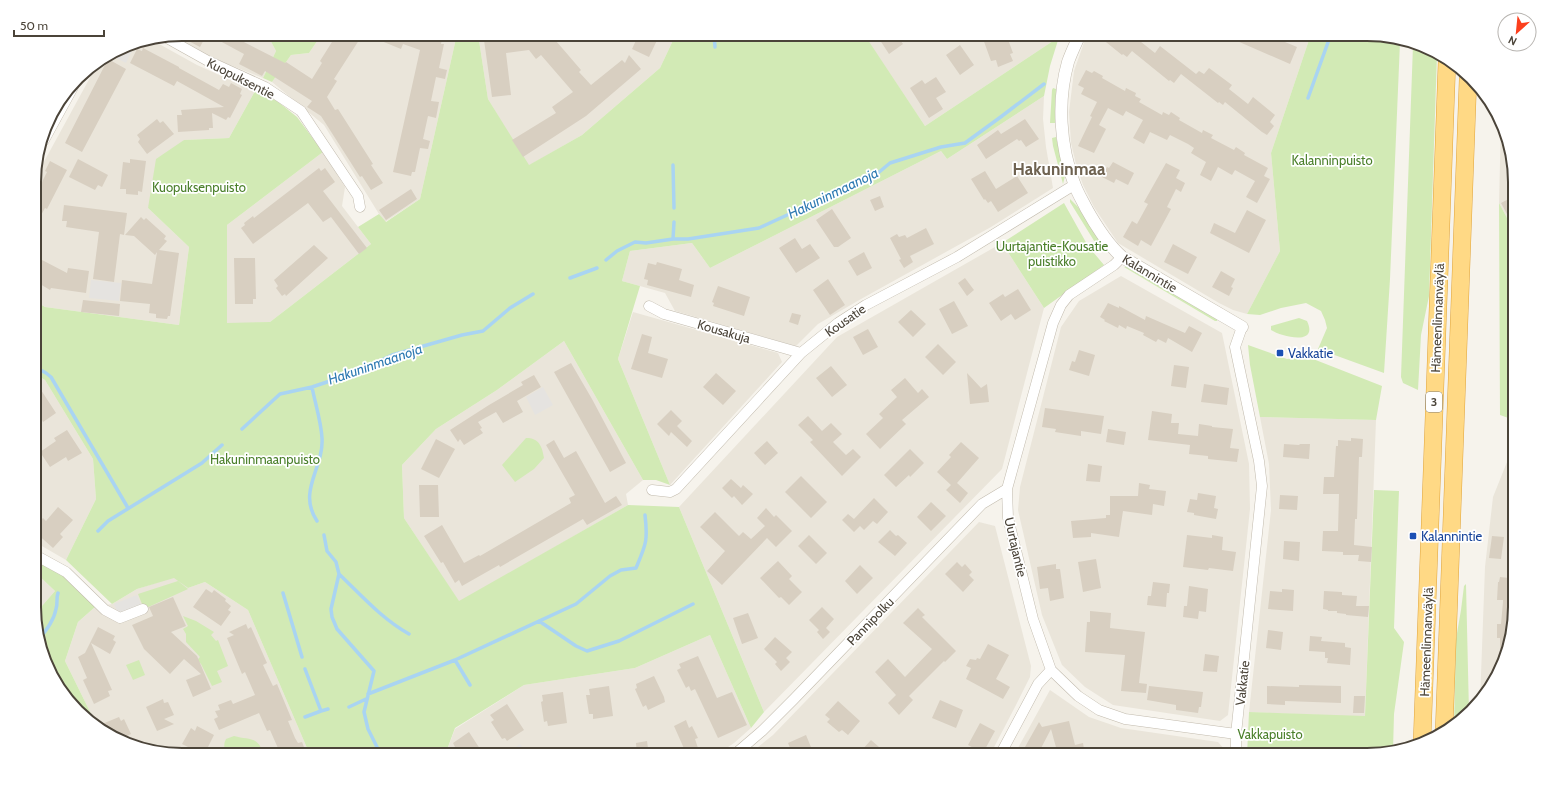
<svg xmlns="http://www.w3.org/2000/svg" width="1549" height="789" font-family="Cabin,sans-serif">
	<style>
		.residential { fill: #eae5da }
		.green { fill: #d2eab5 }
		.parking { fill: #e5e3e0 }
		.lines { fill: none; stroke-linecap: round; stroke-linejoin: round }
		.stream { stroke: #a9d4f2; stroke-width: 3.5 }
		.building { fill: #d8cfc1 }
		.minor-casing { stroke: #c2bbae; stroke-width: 11 }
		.tertiary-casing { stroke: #c2bbae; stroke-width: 13 }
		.trunk-casing { stroke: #e0a43c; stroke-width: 18 }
		.minor { stroke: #fff; stroke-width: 10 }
		.tertiary { stroke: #fff; stroke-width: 12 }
		.trunk { stroke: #ffd985; stroke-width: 17 }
		.transit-dot { fill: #1a4fb4; stroke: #fff; stroke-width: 1.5 }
		.labels { text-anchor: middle; stroke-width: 3.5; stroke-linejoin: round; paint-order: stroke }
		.shield { fill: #fff; stroke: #817c74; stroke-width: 1 }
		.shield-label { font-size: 12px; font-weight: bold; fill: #4b4439 }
		.street-label { font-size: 13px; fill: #4b4439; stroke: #fff }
		.park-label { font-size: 13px; fill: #4a7f2a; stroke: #fff }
		.transit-label { font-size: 13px; fill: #164399; stroke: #fff; text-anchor: start }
		.water-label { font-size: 14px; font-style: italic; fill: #2e7ab2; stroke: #fff }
		.district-label { font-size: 17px; font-weight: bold; fill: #6e6250; stroke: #fff }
		.rim { fill: none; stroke: #4b4439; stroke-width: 2 }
	</style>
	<rect width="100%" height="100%" fill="#f6f3ec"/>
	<path class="residential" d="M182,34H267L276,51L263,78L215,59L174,36Z
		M322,34H457L420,199L385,222L379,214L324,125L272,82L291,55L309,53Z
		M478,34H676L660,68L582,135L528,166L488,99Z
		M866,34H1060L1059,37L925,126L864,35Z
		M1087,34H1311L1271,153L1280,251L1247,314L1233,310L1219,303L1118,243L1094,207L1083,185L1076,164L1071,143L1069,112L1074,71Z
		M152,40L197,65L255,91L229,138L184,140L148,208L189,247L179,325L45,307L35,301L34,180L98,63L126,45Z
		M1044,96L1043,119L1046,147L1053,188L991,227L861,299L818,324L796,346L675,311L665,293L622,281L630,251L692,243L710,268L941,151L947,159Z
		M1501,121L1504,126L1514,163V231L1499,203Z
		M323,152L345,187L342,206L371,244L270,322L227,324V225Z
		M1002,243L1044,308L1002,469L764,712L679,507L837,337Z
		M1121,276L1222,333L1249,464L1250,509L1228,715L1220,721L1113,705L1085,687L1062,665L1042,615L1018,510L1020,487L1061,327L1079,301Z
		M633,312L778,353L782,362L670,485L618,359Z
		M564,341L643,480L626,494L628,505L459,602L404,518L402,465L436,429L497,390Z
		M35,374L45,380L93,459L96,499L66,560L35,542Z
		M1260,417L1376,420L1365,717L1249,712L1271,510L1269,464Z
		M1513,447L1515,448V607L1500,672L1480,702L1485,567L1493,497Z
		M979,522L995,526L1031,666L1030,677L1016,705L990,755H748L773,735Z
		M35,572L55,591L35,614Z
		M174,577L188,588L205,582L248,610L310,755H182L117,740L95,722L65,661L78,622L95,607L112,604L137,589Z
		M710,635L751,728L734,743L716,755H445L455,729L524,685L635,668Z
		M1050,690L1089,717L1121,728L1218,742L1226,751V755H1014Z"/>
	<path class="green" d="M267,34H322L309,53L291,55L272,82L263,78L276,51Z
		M457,34H478L488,99L529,165L582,135L660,68L676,34H864L925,126L1059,37L1050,66L1044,96L947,159L941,151L710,268L692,243L630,251L622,281L640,286L618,359L670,485L656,480H643L564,341L497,390L436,429L402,465L404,518L459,601L628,505L679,507L764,712L751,728L710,635L635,668L524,685L455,728L445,755H310L248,610L205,582L188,588L174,578L137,589L112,604L66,560L96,499L93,459L45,380L35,374V301L45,307L179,325L189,247L148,208L156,159L184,140L229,138L255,91L277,101L297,117L323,152L227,225V323L270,322L371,244L358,227L379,214L386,222L420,199Z
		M1311,34H1367L1400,42L1390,279L1384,373L1318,349L1327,328L1325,320L1321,311L1306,303L1281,308L1260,315L1247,314L1280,251L1271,153Z
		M1413,45L1432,49L1437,54L1429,296L1421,335L1418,390L1403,383L1401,377Z
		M1053,88L1056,89L1055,123H1050L1052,90Z
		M1056,137L1065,176L1063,184L1053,146L1052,138Z
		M1070,199L1078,207L1100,241L1096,244L1070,202Z
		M1064,203L1088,246L1104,265L1044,308L1002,243Z
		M1499,203L1514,231V420L1500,415Z
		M1127,266L1218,318L1217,321H1215L1124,267Z
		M1299,318L1307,321C1319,346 1282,337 1271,330V326Z
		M1248,345L1287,359L1308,357L1382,386L1376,420L1260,417L1250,365Z
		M526,438C539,438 542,446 544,458L534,469L515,482L502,465Z
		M1374,490L1399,491L1394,628L1404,642L1394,714L1393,751L1376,755H1247L1249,712L1365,716Z
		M35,558L64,575L95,607L78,622L65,661L95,722L65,697L35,626V614L55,591L35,572Z
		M178,581L188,589L144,609L138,594Z
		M1466,584L1469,713L1454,726L1456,639L1461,610L1464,586Z
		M183,616L196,621L214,632L211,635L216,641L218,640L228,666L217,671L222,682L212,686L201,664L197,660L200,657L186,642V634L183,629L188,626Z
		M139,660L145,675L133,680L126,665Z
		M234,736C248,740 260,736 263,755H228C224,749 223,745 226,739Z"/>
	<path class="parking" d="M136,43L126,63L110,55L126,45Z
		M91,280L121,283L119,301L89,298Z
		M543,387L553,405L535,415L526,397Z
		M137,595L143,609L120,618L114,604Z
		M520,744L528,754L527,755H505Z"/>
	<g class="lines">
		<path class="stream" d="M714,34L715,47
			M1308,98L1331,34
			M673,165L674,208
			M673,239L674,222
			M606,260L617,251L635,242L646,243L673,239H688L759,228L878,173L890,163L941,147L965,143L1002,116L1044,84
			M570,278L597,268
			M35,367L46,373L51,377L128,508
			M312,387C315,403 321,421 322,438C324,468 297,491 317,521
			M242,429L280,394L312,387L357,372L392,355L462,335L483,331L510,308L533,294
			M98,531L108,521L202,463L222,445
			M324,535L327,551L336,562L339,574L331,609L332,617L337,629L374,671L364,712L368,729L381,755
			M339,574C361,595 382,619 409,634
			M283,593L302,657
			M539,621L576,646L587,651L619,641L693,604
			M40,638C47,629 54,620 56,609C58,603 56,598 58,593
			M455,660L470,685
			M305,669L321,711
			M368,694L455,660L576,604L610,576L621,570L636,568C646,544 648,541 645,515
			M349,707L366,699
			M305,717L321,711L328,709"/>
	</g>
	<path class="building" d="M182,34H240L238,39L285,63L286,62L312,79L322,63L320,61L337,34H363L334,79L337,81L327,97L335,110L338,109L373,164L371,165L383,183L371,190L362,176L360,177L321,116L307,107L312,101L265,71L262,76L239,64L244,54L207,34L200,47L177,35Z
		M364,34H417L442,39L441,44H444L439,68L447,70L445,79L436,77L431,101L439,102L436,118L428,116L423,139L430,141L428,149L420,148L415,172H412L411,176L393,172L420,50L403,44L401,49Z
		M488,34H550L581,70L579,72L591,85L622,60L625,63L629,55L641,69L586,116L523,157L512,140L556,113L552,107L573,92L541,55L536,59L529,50L506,53L511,95L492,97L484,40L489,39Z
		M639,34H660L649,57L632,49Z
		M876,34H896L903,44L889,54Z
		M988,34H1006L1013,53L1010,54L1013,61L998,67L996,60L991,61L982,36Z
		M1096,34H1139L1136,38L1155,53L1160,46L1196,74L1199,71L1204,74L1209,68L1232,85L1229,89L1248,104L1253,97L1275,115L1270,122L1274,126L1267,135L1262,132L1225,102L1223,105L1219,102L1218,103L1181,74L1174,83L1170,80L1169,81L1132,51L1127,57L1123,54L1122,55Z
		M1221,34H1266L1297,47L1290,64Z
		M960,45L974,65L960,75L946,55Z
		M143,48L179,67V68L219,90L223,84L229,87L231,83L242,89L240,94L242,95L230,118L228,117L226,120L212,113L213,128H209V130L178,132L177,115H182L181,110L224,107L177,81L174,86L130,63L137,49L142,51Z
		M108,59L126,69L82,152L65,143Z
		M1086,70L1092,73L1094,71L1103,76L1102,78L1125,91L1126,88L1136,93L1135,96L1141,99L1139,102L1162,115L1163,112L1169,115L1171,112L1180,118L1179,120L1202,133L1203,130L1213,135L1211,138L1234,150L1236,147L1245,153L1244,155L1268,168L1264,176L1270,179L1257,203L1246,197L1255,181L1235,170L1232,175L1218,167L1211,181L1200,175L1206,162L1191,153L1194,148L1188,144L1170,135L1167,140L1150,132L1144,144L1133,138L1143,120L1126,111L1123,116L1108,108L1099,125L1106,129L1094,153L1078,146L1092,117L1090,116L1097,102L1081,94L1084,88L1078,85Z
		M936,77L946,92L936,98L943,109L929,118L910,88L922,80L925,84Z
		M157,119L160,123L163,121L174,134L147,154L138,142L140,139L137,135Z
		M1025,119L1039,139L1026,147L1021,140L1019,141L1017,139L986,159L977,145L998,130L1001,134Z
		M78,159L108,175L102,187L98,185L95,190L69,177Z
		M130,159L146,161L142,192L138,191V195L126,194V189H120L123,162L130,163Z
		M50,161L67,170L47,209L45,208L34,228V198L47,172L45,171Z
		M1113,162L1134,173L1128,185L1116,179L1114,183L1102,177L1107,167L1109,168Z
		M1166,163L1180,170L1176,178L1185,183L1181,192L1176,189L1167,207L1171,209L1151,246L1141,240L1138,246L1123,237L1132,221L1137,224L1148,204L1144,202Z
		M319,168L321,171L325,168L335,182L323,191L367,248L359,254L331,217L323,222L308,203L253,244L241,228L245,225L244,223L253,216L254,218Z
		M985,171L996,189L1017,176L1028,193L998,212L991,201L988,203L985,199L984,200L971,179Z
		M411,189L417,199L386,220L379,210Z
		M880,196L884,207L875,211L870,200Z
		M1514,196V227L1501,203Z
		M64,205L127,213L124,235L120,234L114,282L93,279L99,232L66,227L67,221H62Z
		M832,209L851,238L838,247H834L816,220Z
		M1247,210L1266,220L1249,253L1210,233L1214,223L1235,233Z
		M141,217L144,220L146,218L166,236L164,239L167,241L159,250L179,253L170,316H168L167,319L156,318V314L149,313L150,304L120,301L122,280L152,284L157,252L155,255L134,236L125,235Z
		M926,228L934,244L910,256L913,262L904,268L899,260L901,259L890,238L897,234L899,237L905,235L907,238Z
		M795,238L802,249L810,244L820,258L796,273L779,248Z
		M1173,244L1197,257L1188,274L1164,262Z
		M314,245L328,258L286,296L285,294L282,296L276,288L278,286L274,280Z
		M864,252L872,268L857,276L848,261Z
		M234,258H255L256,299H253V304H235Z
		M35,260L41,263L42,260L67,273L68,268L89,271L86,293L51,288L50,290L35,281Z
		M657,262L682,269L679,280L694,285L691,297L647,285L648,280L644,279L648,263L656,265Z
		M1221,271L1235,279L1231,287L1233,288L1229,296L1212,287Z
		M965,278L974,290L967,296L958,283Z
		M828,279L845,305L830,315L813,290Z
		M718,286L750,297L744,316L713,306L714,303L712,302Z
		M1018,289L1031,310L1015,320L1011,314L1001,321L989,303L1003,294L1005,297Z
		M83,300L120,304L119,316L81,312Z
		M954,301L968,326L952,334L939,309Z
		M1108,303L1119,308V306L1145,320L1146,316L1185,333L1189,326L1202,333L1192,352L1168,338L1166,343L1158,339L1156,342L1143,335L1144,333L1127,326L1126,329L1119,325L1118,328L1104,321L1105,320L1100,317Z
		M911,310L926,324L913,337L898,322Z
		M792,313L801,315L798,325L789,322Z
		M868,329L878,347L863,355L853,337Z
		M642,334L652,337L648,353L668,359L662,378L631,369Z
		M938,344L956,362L943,375L925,357Z
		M1079,350L1095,355L1089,376L1069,370L1072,361L1075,362Z
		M571,363L592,399L626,463L610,472L554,372Z
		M1174,365L1189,367L1186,388L1171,386Z
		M831,366L847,385L832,397L816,378Z
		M716,373L736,391L723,405L703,387Z
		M967,373L981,388L987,384L989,402L970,404Z
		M534,375L541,387L517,401L523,412L503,423L496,412L478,422L482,428L480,429L483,433L464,445L460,439L458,442L450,430L489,405L523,385L521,382Z
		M905,378L918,393L922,389L929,397L902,420L906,424L880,449L866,434L883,418L879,414L897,397L891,390Z
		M1204,384L1229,388L1227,405L1201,402Z
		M41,390L56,413L43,422L41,418L35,422V394Z
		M1045,408L1104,416L1101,434L1081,431V436L1055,432L1056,429L1042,427Z
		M671,410L682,421L677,426L692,441L687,447L671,432L669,436L657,424Z
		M1152,411L1172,414L1171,423H1179L1178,434L1198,436L1199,424L1212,426V427L1233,429L1230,448L1239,449L1237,462L1208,459V456L1189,454L1190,445L1148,440Z
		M808,416L822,431L831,423L842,434L833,442L846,455L853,449L861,457L842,476L810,442L813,440L798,425Z
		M1108,429L1126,432L1124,445L1106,442Z
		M67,430L82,453L68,461L66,457L50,467L40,452L56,441L54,438Z
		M1351,438L1363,439L1362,457H1359L1357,519H1355L1354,545L1372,547L1371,562L1358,561L1359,555H1343V552L1322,551L1323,531H1338L1339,494H1323L1324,477H1334L1336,446H1338V440L1351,441Z
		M436,439L455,449L439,478L421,469Z
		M554,440L564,458L576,451L605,503L616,496L622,505L587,525L583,519L500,567L499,565L462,586L459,580L455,583L443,562L441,563L424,536L442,525L464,563L479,555L480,556L571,503L569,498L575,495L546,445Z
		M767,441L778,453L765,465L754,453Z
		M961,442L979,458L957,483L968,493L960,503L946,490L951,485L937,472L951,457L949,455Z
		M1284,444L1299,445L1300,444H1310L1309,459L1283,457Z
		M910,449L924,463L910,477L909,475L896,487L884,475Z
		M1088,464L1102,466L1100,482L1086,481Z
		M801,476L827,502L811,518L785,492Z
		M731,479L741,488L743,485L753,494L742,505L734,496L732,498L722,488Z
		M1139,483L1150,485L1149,489L1166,491L1164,506L1153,504L1152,515L1123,511L1119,537L1091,533V537L1073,538L1071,521L1106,518V515H1110V496H1138Z
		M419,485H438L439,517H420Z
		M1198,493L1216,496L1214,508L1218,509L1216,519L1194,515V513L1187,512L1190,499L1197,500Z
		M1280,495L1298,496L1297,510L1279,509Z
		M874,498L888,512L877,524L873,521L864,530L860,526L854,532L842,520L848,514L854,519Z
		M931,502L946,516L931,531L917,517Z
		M58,507L73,520L60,534L63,537L53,548L35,532V526L43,518L46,521Z
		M766,508L774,517L776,515L792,531L776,547L767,538L722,585L707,571L725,551L700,527L715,512L739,536L743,532L751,539L765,526L757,518Z
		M890,530L896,536L898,535L907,543L895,556L878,542Z
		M809,535L827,553L816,564L798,546Z
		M1187,535L1212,538V535L1223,537L1222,550L1236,552L1233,571L1209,568L1208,570L1183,567Z
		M1492,536L1504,537L1501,559L1489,558Z
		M1284,541L1300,542L1299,561L1283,559Z
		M1096,559L1101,588L1083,592L1078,562Z
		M778,561L792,576L789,579L802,592L789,605L781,597L779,598L760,578Z
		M957,562L962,567L965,564L972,572L969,575L974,580L963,592L945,574Z
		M1056,564V569H1060L1064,598L1050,601L1048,588L1040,589L1037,567Z
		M860,565L873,578L857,594L845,581Z
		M1500,577L1509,578V582H1513V586H1515V607L1505,650L1500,649V638H1497V624H1501L1503,602V600H1497L1498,582H1499Z
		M1153,582L1170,584L1169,593H1167L1166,607L1147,605L1148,596H1151Z
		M1189,586L1208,589L1206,612L1199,611L1198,619L1183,617L1184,606H1187Z
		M206,589L212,593L214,590L226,599L225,601L231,606L228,610L231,612L221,626L193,607Z
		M1282,589L1294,590L1293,611L1268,609L1270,591L1282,592Z
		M1324,591L1342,592V595L1357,596L1356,606H1369L1368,617L1346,615V614L1337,613V611H1328V610L1323,609Z
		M173,597L186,626L171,632L197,656L211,689L193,697L186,680L201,674L184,659L170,674L144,649L132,625L153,616L149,607Z
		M822,607L834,619L826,628L830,632L823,639L817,632L819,630L809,620Z
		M918,608L925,615L922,617L956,651L945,662L944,661L909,696L913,700L899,715L888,703L896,695L875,672L888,659L905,677L932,649L903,623Z
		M1090,611L1111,613L1110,628L1145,632L1139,683L1147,684L1146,693L1121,691L1125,655L1085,652L1087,622H1090Z
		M748,613L758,638L742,644L733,618Z
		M246,624L248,629L251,627L267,663L263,665L271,682L273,686L277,684L292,720L288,721L295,738L298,743L302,742L307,755H281L270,730L267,731L259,713L219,730L214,719L218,717L215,711L220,710L218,705L231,700L233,704L255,695L245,672L242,674L227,638L234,635L229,632Z
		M98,627L115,636L113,640L116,642L110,654L91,643L112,690L108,691L110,696L94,704L83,680L87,678L78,657L85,653Z
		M1268,630L1283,632L1281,650L1266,648Z
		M1310,636L1322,637L1321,641L1345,643V647L1351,648L1350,665L1327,663L1328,658H1325V652L1309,651Z
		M775,637L792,652L786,658L790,662L781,671L775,664L777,662L764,649Z
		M988,644L1009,655L996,679L1010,687L1003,699L966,679L971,668L966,666L970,659L976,660L977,658L980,659Z
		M1205,654L1219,656L1217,672L1203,671Z
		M698,656L717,698L732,692L747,725L718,738L695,689L691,691L689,686L686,688L677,670L681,668L679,664Z
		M654,676L664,697L665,702L648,710L646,705L643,707L635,689L637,688L636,684Z
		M1299,685L1341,686V703L1285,701V705L1267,704V686L1299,687Z
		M609,686L613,716L593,719V714H589L586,695H590L589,689Z
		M1149,686L1203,692L1201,707H1199L1198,713L1176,710V705L1147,700Z
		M563,692L567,723L548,726L547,721L544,722L541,702L543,701L542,695Z
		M1354,696H1365L1364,713H1353Z
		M163,699L164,703L168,702L174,715L164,719L174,724L157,731L146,707Z
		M940,700L963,710L956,728L932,718Z
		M838,701L860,721L848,735L842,730L839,732L827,722L830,719L825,715Z
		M507,704L524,730L507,741L505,738L502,739L491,722L494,720L490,715Z
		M119,717L121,721L124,719L131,734L127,736L130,743L117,740L105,730L102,724Z
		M686,720L689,728L692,726L698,738L695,739L698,748L686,753L674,726Z
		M1069,721L1075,745L1083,743L1085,755H1065L1064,749L1057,751L1051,729L1038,754L1025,747L1039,722L1042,727Z
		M980,723L995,731L983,753L968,745Z
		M197,726L214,735L204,755L182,744L191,728L195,731Z
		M469,732L484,755H447L456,749L453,743Z
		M806,735L813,752L806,755H793L788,743Z
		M871,740L879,747L872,755H866L861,751Z
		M647,741L649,755H637L636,743Z"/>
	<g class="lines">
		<g class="minor-casing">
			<path id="minor" d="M165,37L208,61L265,87L301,111L358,196L360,207
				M1122,257L1114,265L1069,295L1061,305L1053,323L1007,489L1008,518L1033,619L1051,670L1078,696L1099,710L1125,719L1236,734
				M649,306L664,314L801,353
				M652,490L670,492L676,489L801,353L838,323L866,305L957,257L1074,185
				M35,555L66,572L105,610L120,618L143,609
				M734,755L762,731L794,699L982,504L1007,489
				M1000,755L1038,684L1051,670
				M1236,755V734L1262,486L1259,461L1235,347L1242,327"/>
		</g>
		<g class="tertiary-casing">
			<path id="tertiary" d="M1080,34C1076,43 1071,53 1068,62C1057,101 1060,146 1074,183C1077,192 1082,200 1086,208C1096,226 1107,244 1122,257L1242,327
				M43,140L72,87"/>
		</g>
		<g class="trunk-casing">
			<path id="trunk" d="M1444,733L1468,79
				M1422,743L1447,61"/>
		</g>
		<use href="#minor" class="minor"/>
		<use href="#tertiary" class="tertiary"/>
		<use href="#trunk" class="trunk"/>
	</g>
	<g class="transit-dot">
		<rect x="1276" y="349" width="8" height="8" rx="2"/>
		<rect x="1409" y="532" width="8" height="8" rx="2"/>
	</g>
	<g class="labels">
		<rect class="shield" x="1426" y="392" width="16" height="20" rx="3"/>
		<g class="shield-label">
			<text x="1434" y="406">3</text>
		</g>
		<g class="street-label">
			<text transform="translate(241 78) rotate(27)" y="5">Kuopuksentie</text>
			<text transform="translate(1150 273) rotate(31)" y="5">Kalannintie</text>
			<text transform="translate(1437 318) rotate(-88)" y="5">Hämeenlinnanväylä</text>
			<text transform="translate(845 320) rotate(-35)" y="5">Kousatie</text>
			<text transform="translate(724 331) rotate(16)" y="5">Kousakuja</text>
			<text transform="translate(1016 547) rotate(77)" y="5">Uurtajantie</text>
			<text transform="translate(870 621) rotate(-46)" y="5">Pannipolku</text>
			<text transform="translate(1426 642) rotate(-88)" y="5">Hämeenlinnanväylä</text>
			<text transform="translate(1242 683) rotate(-84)" y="5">Vakkatie</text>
		</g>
		<g class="park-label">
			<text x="1332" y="165">Kalanninpuisto</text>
			<text x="199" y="192">Kuopuksenpuisto</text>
			<text x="1052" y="251">Uurtajantie-Kousatie<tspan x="1052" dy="15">puistikko</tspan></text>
			<text x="265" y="464">Hakuninmaanpuisto</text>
			<text x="1270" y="739">Vakkapuisto</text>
		</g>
		<g class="transit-label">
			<text x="1288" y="358">Vakkatie</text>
			<text x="1421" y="541">Kalannintie</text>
		</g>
		<g class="water-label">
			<text transform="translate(833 193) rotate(-26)" y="5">Hakuninmaanoja</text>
			<text transform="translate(375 364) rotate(-19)" y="5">Hakuninmaanoja</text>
		</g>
		<g class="district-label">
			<text x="1059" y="175">Hakuninmaa</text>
		</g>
	</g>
	<path d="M0 0H1549V789H0ZM182 41H1367A141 141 0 0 1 1508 182V607A141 141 0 0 1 1367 748H182A141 141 0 0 1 41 607V182A141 141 0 0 1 182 41Z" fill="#fff" fill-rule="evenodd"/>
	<path class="rim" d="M182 41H1367A141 141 0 0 1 1508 182V607A141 141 0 0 1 1367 748H182A141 141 0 0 1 41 607V182A141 141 0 0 1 182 41Z"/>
	<g transform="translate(1517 32) rotate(207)"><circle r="19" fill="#ffffff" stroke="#b7b4b0"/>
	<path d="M0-3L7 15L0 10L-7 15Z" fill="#fc3f1d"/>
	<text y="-6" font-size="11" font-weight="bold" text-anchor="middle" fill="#4b4439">N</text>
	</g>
	<path d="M14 30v6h90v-6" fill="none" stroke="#4b4439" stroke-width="2"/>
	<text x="20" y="30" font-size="12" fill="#4b4439" stroke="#ffffff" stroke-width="3" paint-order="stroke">50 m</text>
</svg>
